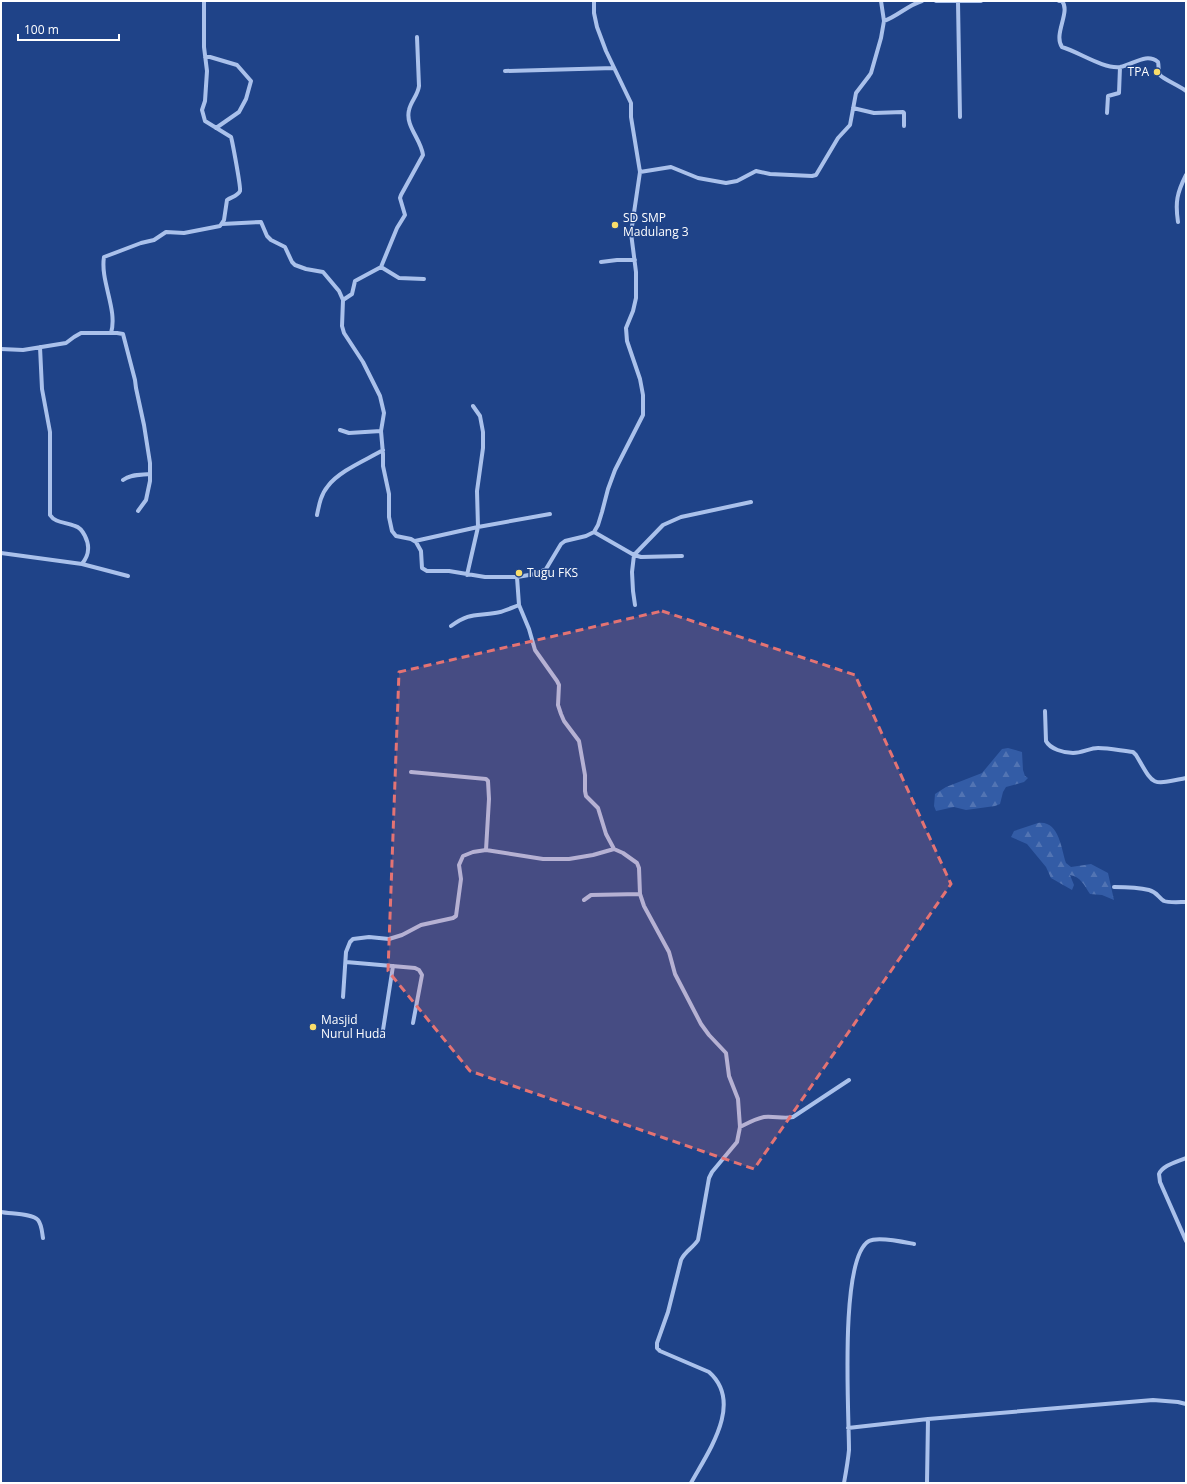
<svg xmlns="http://www.w3.org/2000/svg" width="1187" height="1484" font-family="'Open Sans',sans-serif">
	<style>
		.forest { fill: url(#forest-firs) }
		.lines { fill: none; stroke-linecap: round; stroke-linejoin: round }
		.street { stroke: #aac1eb; stroke-width: 4 }
		.marked { fill: #e47373; fill-opacity: 0.2; stroke: #e47373; stroke-width: 3; stroke-dasharray: 8 5; stroke-linejoin: round }
		.poi-dot { fill: #f9dd6a; stroke: #1f4388; stroke-width: 1.5 }
		.labels { text-anchor: middle; stroke-width: 3; stroke-linejoin: round; paint-order: stroke }
		.poi-label { font-size: 12px; fill: #fff; stroke: #1f4388; text-anchor: start }
	</style>
	<defs>
		<pattern id="forest-firs" width="22" height="20" patternUnits="userSpaceOnUse"><rect width="22" height="20" fill="#335ca6"/><path d="M5 1l3.5 6h-7zM16 11l3.5 6h-7z" fill="#5274b3"/></pattern>
	</defs>
	<rect width="100%" height="100%" fill="#1f4388"/>
	<path class="forest" d="M1008,748L1022,752L1023,770L1025,776L1028,778L1024,782L1006,787L1003,792L1000,804L995,806L966,810L954,807L936,811L934,806L935,794L946,787L982,773L1002,749Z
		M1038,823C1059,820 1061,848 1066,863L1071,867L1091,864L1108,873L1114,900L1102,895L1090,894C1084,885 1081,877 1070,875L1074,885L1072,890L1051,878L1046,867L1027,844L1011,837L1014,831Z"/>
	<g class="lines">
		<path class="street" d="M594,1V13L597,27L606,51L631,103V117L640,172L631,233L636,272V298L633,311L626,328L627,341L640,379L643,395V415L615,470L608,489L602,512L598,525L594,532L586,536L565,541L561,544L546,569L535,574L517,577L519,605L529,629L535,650L557,681L559,685L558,705L561,714L564,721L579,741L585,775V791L586,796L598,808L606,834L614,849L623,853L637,863L639,868L640,894L644,906L669,952L675,974L701,1024L709,1035L726,1053L729,1076L738,1099L740,1127L737,1142L712,1172L709,1178L698,1240C693,1248 685,1251 681,1260L668,1312L657,1343V1348L660,1351L709,1372C744,1403 708,1452 691,1483
			M881,1L884,21
			M936,1H981
			M1059,1H1062C1071,12 1053,34 1062,47C1079,52 1103,69 1120,67C1133,65 1146,52 1158,62C1159,66 1158,72 1160,75C1163,79 1180,86 1186,91
			M958,2L960,117
			M417,37L419,86C418,95 411,101 409,110C405,126 421,139 423,155L401,195L400,198L405,215L397,228L381,267L355,281L352,294L343,300L342,326L344,333L363,362L380,396L384,413L381,431L383,454V466L389,494V517L392,531L396,536L411,539L416,542L421,551L422,568L427,571H449L485,577H517
			M205,57H210L237,65L251,81L246,99L239,112L216,128
			M505,71L614,68
			M853,108L874,113L903,112L904,113V126
			M1107,113L1108,96L1119,93L1120,67
			M640,172L671,167L698,178L726,183L737,181L756,171L770,174L812,176L816,175L838,138L850,125L856,93L869,76L871,73L881,38L884,21C898,16 908,5 922,1
			M1178,222C1175,202 1177,193 1186,175
			M222,224L261,222L267,236L271,240L285,247L292,262L295,265L306,269L323,272L339,291L343,300
			M601,262L617,260H635
			M381,267L399,278L424,279
			M111,333C118,310 100,281 104,257L141,243L154,240L166,232L184,233L220,226L224,220L227,200C231,197 238,196 240,191C241,187 232,140 231,137L205,121L202,110L205,101L207,71L204,47V1
			M40,347L42,389L50,432V515C55,523 66,522 75,526C83,528 89,542 88,550C88,554 85,560 82,564
			M1,349L23,350L66,343L74,337L81,333H117L123,334L135,380L136,388L144,425L150,463V481L146,500L138,511
			M340,430L349,433L381,431
			M123,480C130,474 141,475 150,474
			M317,515C319,505 321,494 328,486C339,471 366,460 383,450
			M594,532L634,555L641,557L682,556
			M415,541L478,527L550,514
			M1,553L82,564L128,576
			M467,575L478,527L477,491L483,448V432L480,416L473,406
			M635,605L633,591L632,572L634,555L663,525L681,517L751,502
			M451,626C469,613 474,616 495,613C503,612 511,608 519,605
			M1045,711L1046,741C1050,749 1064,753 1073,753C1082,753 1090,748 1098,748C1110,748 1122,751 1133,752L1136,755C1155,787 1150,785 1186,778
			M411,772L486,779L488,781L489,799L486,850
			M1114,887C1125,887 1137,887 1149,890C1157,892 1158,897 1164,901C1169,903 1180,902 1186,902
			M584,900L591,895L640,894
			M346,962L415,968L419,970L422,975L413,1023
			M343,997L346,952L350,942L353,939L369,937L389,939L402,935L421,925L453,918L456,916L461,879L459,865L463,856L473,852L486,850L543,859H569L593,855L614,849
			M383,1030L393,966
			M740,1127C748,1123 755,1119 764,1117C774,1116 784,1119 793,1117L849,1080
			M1186,1158C1177,1162 1163,1165 1159,1174L1160,1182L1186,1241
			M1,1212C10,1214 32,1213 38,1220C42,1225 42,1233 43,1238
			M848,1428L928,1419L1153,1400L1178,1402L1186,1404
			M844,1483C846,1472 848,1461 849,1450C849,1414 839,1258 869,1241C878,1236 904,1242 914,1244
			M927,1483L928,1419"/>
	</g>
	<path class="marked" d="M662,611L855,675L951,884L754,1169L470,1071L388,971L399,672Z"/>
	<g class="poi-dot">
		<circle cx="1157" cy="72" r="4"/>
		<circle cx="615" cy="225" r="4"/>
		<circle cx="519" cy="573" r="4"/>
		<circle cx="313" cy="1027" r="4"/>
	</g>
	<g class="labels">
		<g class="poi-label">
			<text x="1149" y="76" text-anchor="end">TPA</text>
			<text x="623" y="222">SD SMP<tspan x="623" dy="14">Madulang 3</tspan></text>
			<text x="527" y="577">Tugu FKS</text>
			<text x="321" y="1024">Masjid<tspan x="321" dy="14">Nurul Huda</tspan></text>
		</g>
	</g>
	<rect width="1187" height="1484" fill="none" stroke="#ffffff" stroke-width="4"/>
	<path d="M18 34v6h101v-6" fill="none" stroke="#ffffff" stroke-width="2"/>
	<text x="24" y="34" font-size="12" fill="#ffffff" stroke="#1f4388" stroke-width="3" paint-order="stroke">100 m</text>
</svg>
